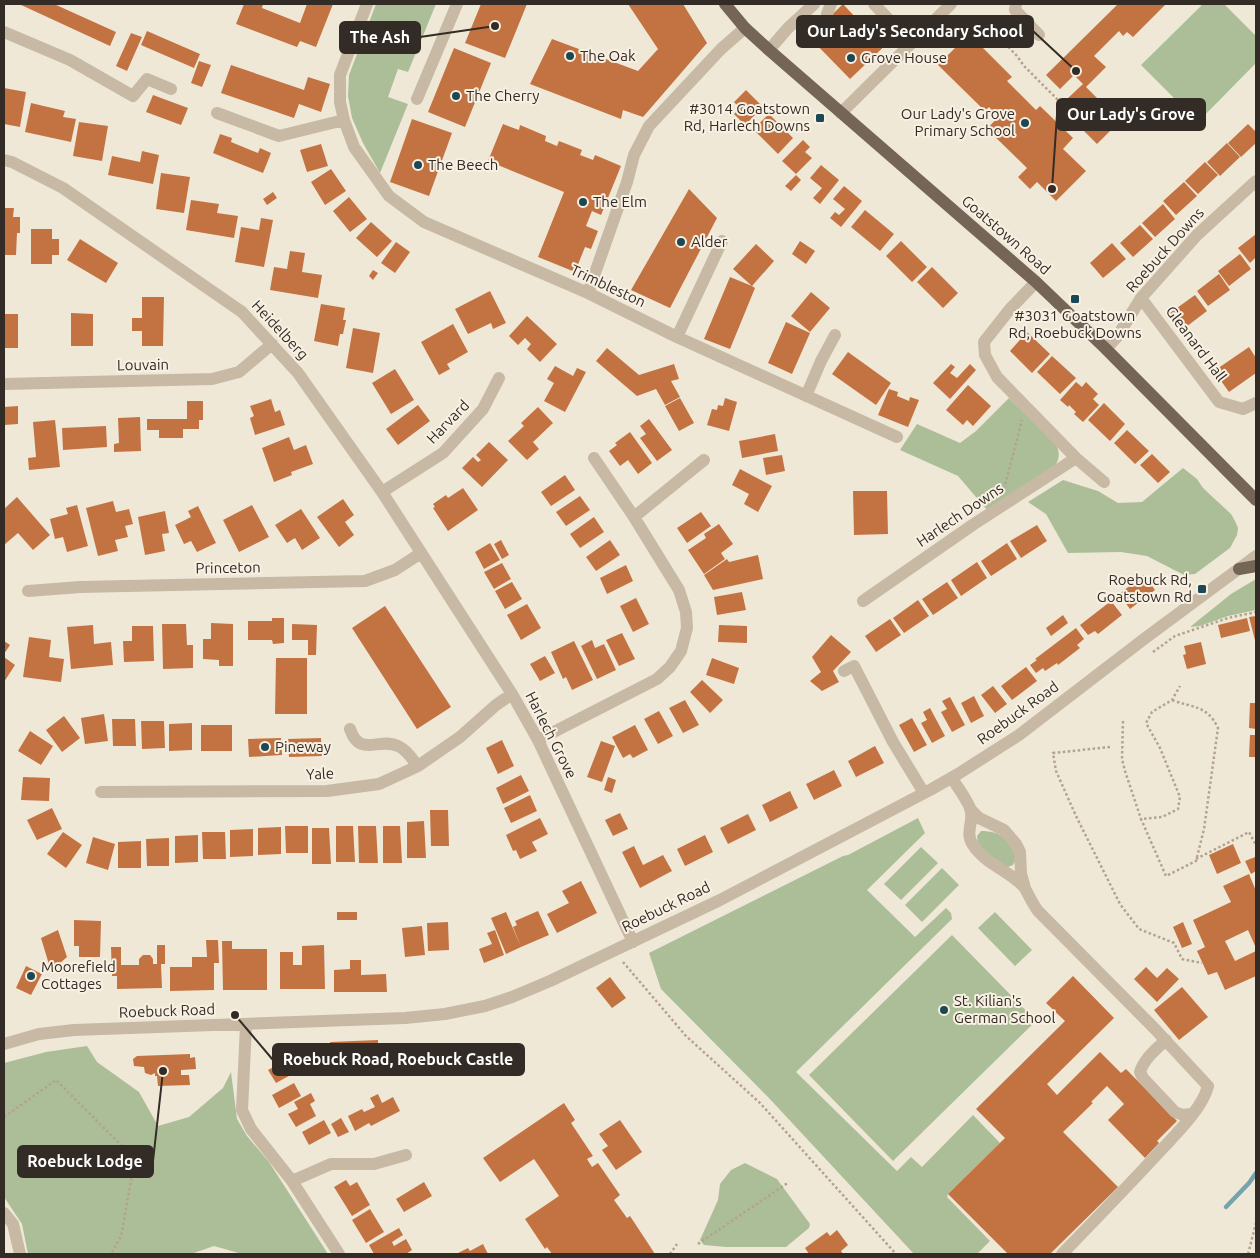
<svg xmlns="http://www.w3.org/2000/svg" width="1260" height="1258" font-family="Ubuntu,sans-serif">
	<style>
		.green { fill: #acbe98 }
		.lines { fill: none; stroke-linecap: round; stroke-linejoin: round }
		.stream { stroke: #77a3ac; stroke-width: 4.5 }
		.building { fill: #c37342 }
		.path { stroke: #b3a38e; stroke-width: 2.5; stroke-dasharray: 2.5 2.5; stroke-linecap: butt }
		.minor { stroke: #c7b9a4; stroke-width: 12 }
		.major { stroke: #756556; stroke-width: 12 }
		.poi-dot { fill: #1c4853; stroke: #f8f1e3; stroke-width: 2 }
		.labels { text-anchor: middle; stroke-width: 4; stroke-linejoin: round; paint-order: stroke }
		.poi-label { font-size: 15px; fill: #332b25; stroke: #f8f1e3; text-anchor: start }
		.street-label { font-size: 15px; fill: #332b25; stroke: #f8f1e3 }
		.leader { fill: none; stroke: #332b25; stroke-width: 2 }
		.callout-dot { fill: #332b25; stroke: #f8f1e3; stroke-width: 2 }
		.callout { fill: #332b25; stroke: #332b25; stroke-width: 2 }
		.callout-label { font-size: 16px; text-anchor: middle; font-weight: bold; fill: #fff }
	</style>
	<rect width="100%" height="100%" fill="#f0e8d7"/>
	<path class="green" d="M376,4H436L408,72L398,69L388,97L408,104L380,173L363,143L352,118L348,96L349,75Z
		M1203,4H1224L1256,36V63L1198,122L1141,65Z
		M1009,398L1055,443C1060,451 1060,458 1055,466L988,511L958,476L900,450L917,424L960,443L976,431Z
		M1183,468L1197,479L1203,488L1231,514L1235,521L1238,528L1237,535L1230,548L1195,574L1184,575L1147,556L1121,552L1068,553L1046,514L1028,502L1063,480L1098,491L1118,503L1142,502Z
		M1256,579V610L1228,616L1200,626L1190,627L1231,594Z
		M918,818L925,833L867,890L915,937L946,908L951,913L952,919L796,1072L897,1171L911,1157L922,1167L973,1115L1000,1143L948,1194L947,1197L990,1241L977,1254H914L768,1097L661,989L649,953L843,856L848,855Z
		M981,831C1001,831 1008,839 1018,855L1013,865L1008,867L1000,863L978,845L977,836Z
		M921,847L938,863L901,900L884,884Z
		M942,868L959,885L922,922L905,905Z
		M995,912L1032,950L1015,966L978,928Z
		M952,935L1036,1021L893,1161L809,1075Z
		M87,1046L97,1062L139,1092L158,1126L189,1117L223,1088L231,1072L237,1119L247,1136L269,1162L328,1254H242L214,1246L191,1254H28L22,1224L4,1197V1063L46,1052Z
		M745,1163L777,1179L810,1224L809,1228L786,1247H726L704,1245L700,1240L718,1200L720,1184L731,1170Z"/>
	<g class="lines">
		<path class="stream" d="M1226,1207L1249,1183L1256,1173"/>
	</g>
	<path class="building" d="M19,4H54L116,32L110,46Z
		M244,4H263L262,8L300,23L307,4H333L316,47L300,41L297,47L236,24Z
		M481,4H527L505,58L465,43Z
		M628,4H683L707,43L643,117L623,110L621,119L530,84L552,39L638,71L658,49Z
		M843,4L870,33L880,24L893,38L850,79L809,37Z
		M1118,4H1166L1133,37L1127,32L1123,36L1119,31L1094,56L1106,67L1086,87L1120,121L1097,144L1068,115L1076,107L1068,98L1083,84L1074,75L1060,89L1046,75Z
		M147,31L200,54L194,68L141,45Z
		M131,33L142,37L127,71L116,66Z
		M964,39L969,44L974,39L1012,77L1007,81L1036,110L1040,106L1073,138L1063,149L1086,171L1056,201L1037,182L1030,189L1018,177L1027,168L987,129L998,117L989,107L985,111L938,65Z
		M454,48L491,63L465,127L428,112Z
		M199,61L211,65L202,87L191,83Z
		M231,65L304,90L308,77L330,84L321,112L299,104L294,118L221,93Z
		M4,88L26,92L20,127L4,124Z
		M746,90L763,107L745,125L734,114L740,108L734,102Z
		M153,95L188,108L181,125L146,112Z
		M31,103L65,111L63,117L76,119L71,142L25,132Z
		M769,114L793,138L778,154L753,129Z
		M412,119L452,133L429,196L390,182Z
		M79,122L108,126L102,161L73,156Z
		M503,124L519,130L520,125L546,136L545,141L557,146L559,141L582,150L580,155L593,160L595,155L621,166L601,215L592,211L586,226L598,231L591,249L585,247L575,272L538,257L564,192L488,161Z
		M1248,124L1256,132V143L1241,157L1228,143Z
		M220,134L232,138L231,142L258,153L260,148L271,153L263,173L213,153Z
		M803,140L810,147L805,152L812,158L796,174L782,161Z
		M1227,143L1240,157L1220,176L1207,162Z
		M321,144L328,166L307,172L300,150Z
		M142,151L159,155L153,184L108,175L112,156L140,162Z
		M1205,162L1218,175L1198,194L1185,181Z
		M821,165L839,180L820,204L813,198L822,188L810,178Z
		M331,169L346,191L325,205L311,182Z
		M161,173L190,177L184,213L156,209Z
		M796,175L801,180L791,191L785,186Z
		M1184,182L1197,196L1176,215L1163,201Z
		M844,186L862,201L841,227L830,218L835,212L839,215L845,209L833,199Z
		M689,189L717,218L670,308L631,290Z
		M273,192L277,198L267,205L263,199Z
		M349,197L367,219L350,232L333,211Z
		M191,200L219,204L217,213L238,216L234,238L186,230Z
		M1163,204L1175,219L1155,237L1142,223Z
		M4,208H14L13,217H20V233H17L16,255H4Z
		M865,210L894,234L880,251L851,227Z
		M261,218L273,220L264,267L235,262L241,227L259,230Z
		M371,222L392,241L377,257L356,238Z
		M1140,225L1153,239L1133,257L1120,243Z
		M31,229H52V239H59V255H52V264H31Z
		M1256,234V257L1250,263L1238,248Z
		M80,239L118,263L106,283L67,260Z
		M800,241L815,251L806,264L792,254Z
		M901,241L927,267L912,282L886,256Z
		M396,242L410,252L395,273L381,263Z
		M1112,243L1126,259L1103,278L1090,263Z
		M756,244L774,261L752,286L755,288L730,349L704,339L730,277L752,286L733,269Z
		M290,251L305,253L302,272L322,275L318,298L270,290L274,267L287,269Z
		M1240,254L1251,269L1229,286L1218,271Z
		M932,267L958,293L943,308L917,282Z
		M373,270L378,273L373,280L369,276Z
		M1219,274L1230,290L1208,306L1197,291Z
		M490,291L506,323L493,329L491,323L468,334L455,309Z
		M811,292L830,308L810,332L791,316Z
		M1195,295L1207,311L1182,330L1170,313Z
		M142,297H164L163,346H142V331H132V318H142Z
		M321,304L345,308L343,320H346L343,334H340L338,346L314,341Z
		M71,313L93,314V346H71Z
		M4,314H18V348H4Z
		M527,316L557,344L540,362L527,349L531,344L525,338L518,345L509,336Z
		M786,322L810,333L792,374L768,363Z
		M453,324L468,352L447,364L450,369L439,375L421,342Z
		M353,328L380,333L373,373L346,368Z
		M1027,332L1050,354L1032,373L1010,351Z
		M1249,347L1256,358V373L1229,392L1214,371Z
		M607,348L639,375L674,364L679,379L671,381L680,397L665,405L656,389L637,396L596,361Z
		M848,352L891,383L876,405L832,374Z
		M1052,356L1076,378L1060,394L1037,372Z
		M951,364L955,367L950,373L957,378L970,364L976,370L950,399L933,383Z
		M555,366L573,376L577,368L586,372L565,412L544,401L554,383L547,379Z
		M395,369L414,400L391,414L372,383Z
		M1076,382L1082,387L1086,382L1098,394L1093,399L1099,405L1083,422L1074,414L1076,412L1069,405L1068,407L1060,400Z
		M968,385L991,406L973,426L967,420L963,425L946,410Z
		M889,389L898,392L897,396L909,401L910,397L919,400L908,427L878,415Z
		M680,398L694,423L679,431L665,406Z
		M725,398L737,402L729,431L707,425L712,409L717,410L718,405L723,406Z
		M271,399L275,412L280,410L285,425L255,435L250,418L254,416L250,406Z
		M187,401H203V420H199V429H183V438H159V430H147V419H187Z
		M1104,403L1125,424L1110,441L1088,420Z
		M418,405L430,421L398,445L386,429Z
		M18,406V424L4,425V407Z
		M538,407L553,423L533,442L539,449L527,460L508,441L524,426L521,423Z
		M140,417L141,451L114,452V444L119,443L118,418Z
		M649,419L672,450L657,461L640,438L646,434L640,426Z
		M55,420L60,467L29,470L28,458L36,457L33,422Z
		M106,426L107,447L63,450L62,428Z
		M1127,430L1149,451L1135,464L1114,443Z
		M630,432L652,463L638,474L628,460L620,466L609,451L617,445L615,443Z
		M775,434L778,451L742,458L739,441Z
		M289,437L294,450L306,445L313,464L291,472L292,475L274,482L262,448Z
		M489,442L508,460L482,487L462,468L473,457L478,462L481,460L476,455Z
		M1152,454L1170,472L1158,483L1140,465Z
		M782,455L785,471L766,475L763,458Z
		M740,469L772,486L758,512L744,504L749,494L732,485Z
		M565,475L575,490L551,506L541,492Z
		M463,488L478,510L448,531L433,508L435,507L433,504L446,495L448,498Z
		M853,491H887L888,534L854,535Z
		M580,496L590,510L566,526L556,512Z
		M17,497L50,535L33,550L18,533L4,545V509Z
		M343,499L354,515L345,522L354,535L339,547L317,517Z
		M113,501L116,512L129,509L133,524L125,526L128,537L115,540L118,551L98,556L86,508Z
		M77,505L88,546L67,552L63,537L55,539L50,519L68,514L66,508Z
		M252,505L269,537L239,552L223,520Z
		M198,506L216,543L197,552L191,541L184,544L175,525L191,517L188,511Z
		M301,509L320,538L302,550L295,538L287,543L275,525Z
		M165,511L169,533L162,534L165,551L145,555L138,517Z
		M701,512L711,526L687,543L677,528Z
		M594,517L604,532L580,548L570,534Z
		M719,524L733,544L721,553L725,559L704,574L688,550L706,538L704,534Z
		M1037,525L1047,541L1021,558L1010,541Z
		M501,540L509,555L502,559L494,544Z
		M610,540L620,555L596,571L586,557Z
		M490,543L500,560L484,569L475,552Z
		M1007,543L1017,559L991,576L981,561Z
		M758,555L763,579L713,590L704,575L727,559L729,562Z
		M977,562L987,578L961,596L951,580Z
		M502,563L511,579L494,589L484,572Z
		M626,565L633,581L607,594L600,578Z
		M1144,575L1155,590L1130,609L1119,594Z
		M512,582L522,599L505,609L495,591Z
		M947,582L958,598L933,615L922,599Z
		M742,592L746,610L717,615L714,597Z
		M636,598L649,624L633,632L620,606Z
		M918,600L929,616L904,633L893,618Z
		M1111,601L1122,615L1098,634L1095,631L1088,635L1080,625Z
		M527,604L541,628L521,640L507,615Z
		M385,606L451,707L417,729L352,628Z
		M1063,615L1068,623L1051,636L1046,628Z
		M1256,616V644L1249,617Z
		M272,618H284V643L273,644L272,640H248V621H272Z
		M1247,618L1250,631L1221,638L1218,625Z
		M890,619L901,635L876,652L865,636Z
		M211,623L233,624V666H219V660L203,659V639H211Z
		M162,624H186L187,645H193V668L163,669Z
		M292,624L317,625L316,655H308V640H292Z
		M93,625L94,644L111,642L113,665L71,669L67,627Z
		M719,625L747,626V643L718,642Z
		M132,626H153L154,661L124,662L123,641H132Z
		M1076,628L1084,639L1077,645L1080,648L1058,665L1057,663L1045,671L1043,668L1036,673L1030,665L1037,660L1035,659Z
		M622,633L635,659L619,666L606,640Z
		M831,635L851,652L833,671L839,682L822,691L810,681L821,672L812,657Z
		M29,637L51,640L49,657L64,659L61,682L23,677Z
		M592,640L595,648L604,644L616,670L597,679L581,646Z
		M4,641L10,645L4,654Z
		M574,641L593,680L572,690L566,677L563,679L551,652Z
		M1201,642L1206,664L1187,669L1183,655L1186,654L1184,646Z
		M545,656L555,673L540,681L530,664Z
		M4,657L15,665L4,682Z
		M276,658H307V714H275Z
		M712,658L739,668L734,684L706,675Z
		M1026,667L1037,681L1012,700L1001,686Z
		M702,680L723,700L710,713L690,692Z
		M993,686L1007,704L995,713L981,695Z
		M974,696L984,716L971,723L961,703Z
		M950,697L965,725L952,732L941,712L947,709L942,701Z
		M685,700L699,725L683,733L669,708Z
		M1250,703H1256V729L1249,728Z
		M930,708L945,736L932,743L921,723L927,720L923,712Z
		M659,711L673,736L658,744L644,719Z
		M104,714L108,741L85,744L81,718Z
		M64,716L80,738L62,752L46,730Z
		M912,718L927,745L914,752L899,725Z
		M112,719H135L136,746H113Z
		M141,721H164L165,748L142,749Z
		M192,723V750L169,751V724Z
		M201,725H232V751H201Z
		M635,725L648,750L633,758L630,754L623,758L612,737Z
		M30,731L53,746L41,765L18,751Z
		M1250,735H1256V757H1249Z
		M281,738L282,755L249,757L248,739Z
		M321,738L322,756L289,757L288,739Z
		M502,740L514,766L498,774L486,748Z
		M601,741L615,746L602,782L587,777Z
		M875,746L884,763L856,777L848,761Z
		M834,770L842,786L814,800L806,784Z
		M521,775L529,791L503,804L496,788Z
		M23,777L50,778L49,801L21,800Z
		M608,777L616,780L612,793L604,790Z
		M790,791L798,808L770,822L762,805Z
		M530,795L537,811L511,823L504,808Z
		M52,808L62,829L37,840L27,820Z
		M430,810H448L449,846H431Z
		M620,813L628,829L613,836L605,820Z
		M748,814L756,830L728,844L720,828Z
		M540,818L548,834L532,842L537,851L520,859L516,850L513,851L506,835Z
		M424,821L426,858H407V822Z
		M285,826H308V853H286Z
		M336,826H353L355,862H336Z
		M358,826H376L378,863H359Z
		M383,826H400L402,863H383Z
		M281,827V854L258,855V828Z
		M312,828H329L331,864H312Z
		M253,829V856L230,857V830Z
		M63,832L82,845L66,868L47,854Z
		M202,832H225L226,859H203Z
		M198,835V862L175,863V836Z
		M705,835L713,852L685,866L677,849Z
		M93,837L115,844L108,870L86,863Z
		M169,838V866H147L146,839Z
		M141,841V868H118V842Z
		M1233,844L1241,863L1217,874L1209,855Z
		M634,846L643,865L663,855L672,871L640,888L622,852Z
		M1255,857L1256,871L1251,874L1245,861Z
		M1249,874L1256,891V948L1248,930L1225,941L1235,961L1256,951V976L1225,990L1217,972L1208,975L1197,951L1205,947L1193,920L1231,902L1223,886Z
		M581,881L597,913L557,933L547,914L569,903L562,891Z
		M538,911L549,935L521,947L513,927L517,925L515,921Z
		M337,912H357V920H337Z
		M506,912L521,947L506,954L491,918Z
		M74,920L101,921L100,957H79V946H74Z
		M448,922L449,950L428,951L427,923Z
		M1183,922L1192,944L1182,948L1173,927Z
		M422,926L425,955L405,957L402,928Z
		M58,930L67,957L51,971L41,938Z
		M495,930L504,955L484,963L479,949L492,944L487,933Z
		M206,940H218L219,963H214V990L170,991V967H192V957H207Z
		M222,941H232V949H267V990H223Z
		M157,945H165V964H161L162,988L117,989V976H112L111,947H121V965H139V959L143,955H150L153,959V964H157Z
		M324,945L325,989H280V952H293V965H302V946Z
		M350,960H361V975L386,974L387,992H334V970L350,969Z
		M26,966L42,974L31,995L16,988Z
		M1146,967L1157,978L1167,968L1179,979L1157,1002L1134,979Z
		M1073,976L1114,1018L1047,1084L1057,1095L1100,1052L1121,1073L1126,1069L1177,1121L1157,1141L1159,1143L1145,1158L1108,1120L1124,1104L1107,1086L1091,1102L1093,1103L1063,1132L1118,1187L1050,1254H1008L948,1194L1005,1138L976,1109L1065,1021L1046,1003Z
		M610,977L626,998L612,1008L596,988Z
		M1182,987L1208,1017L1179,1040L1154,1010Z
		M378,1040V1056L330,1058V1042Z
		M190,1054V1058L195,1057L196,1069L181,1070V1075H189L190,1085L158,1086L157,1076H155V1073L151,1075L145,1073L144,1067L134,1066L133,1059L137,1056Z
		M292,1057L300,1070L276,1083L268,1070Z
		M294,1083L301,1096L279,1108L272,1095Z
		M311,1093L315,1101L310,1104L316,1116L296,1127L288,1114L298,1109L294,1102Z
		M378,1094L382,1103L393,1097L400,1111L371,1126L369,1123L355,1131L348,1116L362,1109L364,1112L375,1107L370,1098Z
		M564,1103L575,1120L571,1123L593,1156L587,1159L592,1167L598,1163L620,1195L614,1200L627,1218L630,1216L655,1254H552L547,1247L545,1249L525,1219L559,1196L534,1159L500,1182L483,1158Z
		M341,1118L349,1132L338,1137L331,1124Z
		M324,1120L331,1133L309,1145L302,1132Z
		M620,1120L642,1152L616,1170L602,1150L608,1146L599,1134Z
		M346,1180L350,1186L357,1182L370,1205L352,1216L334,1187Z
		M424,1182L432,1196L404,1212L396,1199Z
		M370,1209L384,1232L366,1243L352,1220Z
		M399,1228L403,1235L392,1242L394,1246L406,1239L412,1250L406,1254H374L369,1245Z
		M837,1230L848,1245L841,1251L843,1254H809L805,1248L827,1232L830,1236Z
		M483,1244L488,1254H456L468,1248L470,1251Z"/>
	<g class="lines">
		<path class="path" d="M998,36L1017,56L1024,66L1062,104
			M1004,489L1022,420
			M1153,652L1175,636L1228,618L1256,612
			M1172,700C1193,708 1207,705 1218,728L1204,829L1196,861L1166,876L1141,819L1162,817L1178,809L1180,797L1160,748L1146,723L1152,712L1172,700L1180,686
			M1123,721L1122,759L1125,771L1141,819
			M1110,747L1053,753L1056,771L1076,816L1120,904L1139,929L1174,943L1182,959L1202,963
			M1196,859L1249,832L1256,845
			M623,962L686,1036L760,1103L896,1254
			M4,1117L56,1080L135,1159L121,1236L111,1254
			M698,1244L789,1182
			M670,1254L677,1244
			M1248,1254L1256,1223"/>
		<path class="minor" d="M367,4L340,75V102L344,120L354,147L389,196L424,222L588,293L677,337L897,437
			M874,4L911,43
			M1016,4L1015,10L1039,35
			M827,14L831,4
			M4,32L70,60L133,96L147,79L171,89
			M769,50L788,28L814,4
			M417,99L457,4
			M217,113L279,136L344,120
			M841,113L951,4
			M4,160L12,162L63,188L242,312L298,373L382,492L512,694L538,740L633,942
			M1036,282L1010,309L984,342L985,355L997,377L1076,458L1104,482
			M588,293L627,182L634,155L649,126L721,49L745,28
			M1141,298L1219,402L1243,409L1256,403
			M677,337L722,241
			M1106,349L1117,337L1141,298L1197,235L1256,181
			M4,384L212,379L239,372L272,344
			M806,396L821,361L835,335
			M382,492L443,453L483,409L499,378
			M634,517L704,460
			M28,591L80,587L365,581L395,570L421,553
			M863,601L974,524L1076,458
			M844,671L854,666L893,742L924,793
			M350,729C360,758 378,737 398,746C406,749 412,759 418,766
			M538,740L657,679L670,667L681,651L687,628L686,612L679,590L634,517L594,458
			M952,778C958,788 966,798 970,808C975,822 964,832 973,845C986,865 1009,870 1024,887C1028,893 1032,903 1038,911L1154,1028L1208,1086C1203,1107 1178,1132 1163,1148C1130,1184 1096,1219 1062,1254
			M101,792L327,791L379,784L418,766L460,737L496,705L512,694
			M970,809L979,818L1004,830L1016,844L1020,852L1021,874L1025,888
			M246,1025L242,1110L251,1129L292,1181L339,1254
			M1166,1040C1156,1049 1144,1059 1140,1072L1143,1078L1175,1112L1183,1115L1191,1114
			M4,1044L39,1034L74,1030L405,1018L445,1014L485,1006L512,997L550,981L720,900L930,790L958,774L1019,735L1144,639L1256,556
			M292,1181L331,1164H374L406,1155
			M4,1213L13,1224L20,1254"/>
		<path class="major" d="M725,4L745,28L769,50L1036,282L1106,349L1256,500
			M1239,569L1256,566"/>
	</g>
	<g class="poi-dot">
		<circle cx="570" cy="56" r="5"/>
		<circle cx="851" cy="58" r="5"/>
		<circle cx="456" cy="96" r="5"/>
		<rect x="815" y="113" width="10" height="10" rx="2.5"/>
		<circle cx="1025" cy="123" r="5"/>
		<circle cx="418" cy="165" r="5"/>
		<circle cx="583" cy="202" r="5"/>
		<circle cx="681" cy="242" r="5"/>
		<rect x="1070" y="294" width="10" height="10" rx="2.5"/>
		<rect x="1197" y="584" width="10" height="10" rx="2.5"/>
		<circle cx="265" cy="747" r="5"/>
		<circle cx="31" cy="976" r="5"/>
		<circle cx="944" cy="1010" r="5"/>
	</g>
	<g class="labels">
		<g class="poi-label">
			<text x="580" y="61">The Oak</text>
			<text x="861" y="63">Grove House</text>
			<text x="466" y="101">The Cherry</text>
			<text x="810" y="114" text-anchor="end">#3014 Goatstown<tspan x="810" dy="17">Rd, Harlech Downs</tspan></text>
			<text x="1015" y="119" text-anchor="end">Our Lady's Grove<tspan x="1015" dy="17">Primary School</tspan></text>
			<text x="428" y="170">The Beech</text>
			<text x="593" y="207">The Elm</text>
			<text x="691" y="247">Alder</text>
			<text x="1075" y="321" text-anchor="middle">#3031 Goatstown<tspan x="1075" dy="17">Rd, Roebuck Downs</tspan></text>
			<text x="1192" y="585" text-anchor="end">Roebuck Rd,<tspan x="1192" dy="17">Goatstown Rd</tspan></text>
			<text x="275" y="752">Pineway</text>
			<text x="41" y="972">Moorefield<tspan x="41" dy="17">Cottages</tspan></text>
			<text x="954" y="1006">St. Kilian's<tspan x="954" dy="17">German School</tspan></text>
		</g>
		<g class="street-label">
			<text transform="translate(1006 235) rotate(41)" y="5">Goatstown Road</text>
			<text transform="translate(1165 250) rotate(-48)" y="5">Roebuck Downs</text>
			<text transform="translate(608 286) rotate(25)" y="5">Trimbleston</text>
			<text transform="translate(280 330) rotate(47)" y="5">Heidelberg</text>
			<text transform="translate(1196 344) rotate(53)" y="5">Gleanard Hall</text>
			<text transform="translate(143 365) rotate(-1)" y="5">Louvain</text>
			<text transform="translate(448 422) rotate(-46)" y="5">Harvard</text>
			<text transform="translate(960 515) rotate(-34)" y="5">Harlech Downs</text>
			<text transform="translate(228 568) rotate(-1)" y="5">Princeton</text>
			<text transform="translate(1018 713) rotate(-36)" y="5">Roebuck Road</text>
			<text transform="translate(551 735) rotate(63)" y="5">Harlech Grove</text>
			<text transform="translate(320 774) rotate(-3)" y="5">Yale</text>
			<text transform="translate(666 907) rotate(-26)" y="5">Roebuck Road</text>
			<text transform="translate(167 1011) rotate(-2)" y="5">Roebuck Road</text>
		</g>
	</g>
	<path class="leader" d="M1076 71L1033 31M495 26L420 37M1052 189L1057 115M235 1015L273 1060M163 1071L153 1161"/>
	<g class="callout-dot">
		<circle cx="1076" cy="71" r="5"/>
		<circle cx="495" cy="26" r="5"/>
		<circle cx="1052" cy="189" r="5"/>
		<circle cx="235" cy="1015" r="5"/>
		<circle cx="163" cy="1071" r="5"/>
	</g>
	<g class="callout">
		<rect x="797" y="16" width="236" height="31" rx="5"/>
		<rect x="340" y="22" width="80" height="31" rx="5"/>
		<rect x="1057" y="99" width="148" height="31" rx="5"/>
		<rect x="273" y="1044" width="251" height="31" rx="5"/>
		<rect x="18" y="1146" width="135" height="31" rx="5"/>
	</g>
	<g class="callout-label">
		<text x="915" y="37">Our Lady's Secondary School</text>
		<text x="380" y="43">The Ash</text>
		<text x="1131" y="120">Our Lady's Grove</text>
		<text x="398" y="1065">Roebuck Road, Roebuck Castle</text>
		<text x="85" y="1167">Roebuck Lodge</text>
	</g>
	<rect width="1260" height="1258" fill="none" stroke="#332b25" stroke-width="10"/>
</svg>
